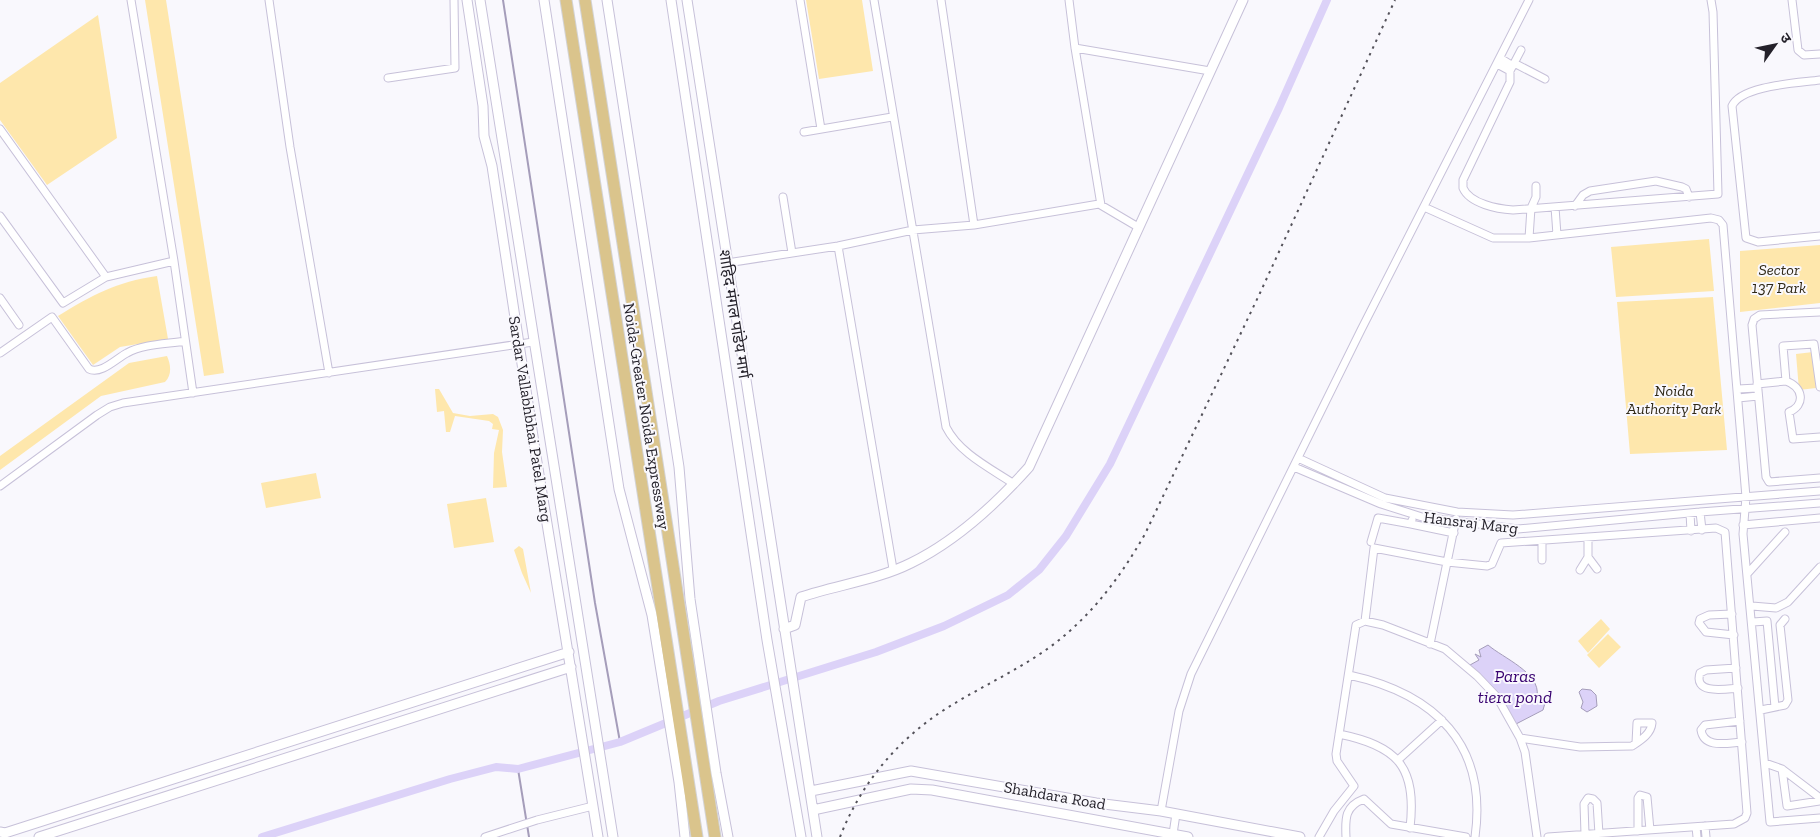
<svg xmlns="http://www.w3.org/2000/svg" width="1820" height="837" font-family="'Zilla Slab','Noto Sans Devanagari',serif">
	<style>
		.green { fill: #fee7ac }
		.water { fill: #dcd2f8; stroke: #a59dba }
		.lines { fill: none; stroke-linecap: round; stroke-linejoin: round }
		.stream { stroke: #a59dba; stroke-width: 2 }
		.canal { stroke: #dcd2f8; stroke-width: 8 }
		.minor-casing { stroke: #c7c1d9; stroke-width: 9 }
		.tertiary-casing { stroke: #c7c1d9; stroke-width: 11 }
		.trunk-casing { stroke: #d3d3d4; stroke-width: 13 }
		.minor { stroke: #fff; stroke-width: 7 }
		.tertiary { stroke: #fff; stroke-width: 9 }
		.trunk { stroke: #dac48c; stroke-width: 11 }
		.rail { stroke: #54525a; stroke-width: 2; stroke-dasharray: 2.5 5; stroke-linecap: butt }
		.labels { text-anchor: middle; stroke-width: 4; stroke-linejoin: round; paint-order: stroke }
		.park-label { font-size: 16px; font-style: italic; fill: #302917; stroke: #f9f8fd }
		.street-label { font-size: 16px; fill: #24212a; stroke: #f9f8fd }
		.water-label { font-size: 18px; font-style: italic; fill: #390371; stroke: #f9f8fd }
	</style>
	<rect width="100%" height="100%" fill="#f9f8fd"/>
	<path class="green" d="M145,0H166L224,373L204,376Z
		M806,0H862L873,71L819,79Z
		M98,15L117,138L47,185L0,120V83Z
		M1709,239L1714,291L1616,297L1611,247Z
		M1820,245V303L1740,312V251Z
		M157,276L168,339L120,347L93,365L58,316C92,295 116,282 157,276Z
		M1713,297L1727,450L1630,454L1617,302Z
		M1813,352L1816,388L1799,390L1796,354Z
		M167,356C171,365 172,375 165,382L101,396L0,470V456L129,363Z
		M435,389H439L453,413L470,416L493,414L498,417L503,430L502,452L507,487L493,488L494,453L499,430L492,429L493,424L489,421L455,416L450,432H446L444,411L437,412Z
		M316,473L321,498L266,508L261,483Z
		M486,498L494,542L454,548L447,504Z
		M519,546L523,549L531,593L522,573L514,550Z
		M1601,619L1610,629L1588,653L1578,641Z
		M1608,634L1621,647L1599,668L1587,655Z"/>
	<path class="water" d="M1488,645C1503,658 1541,673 1537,696L1545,703L1543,710L1516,724L1501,698L1470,665L1479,660L1475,654L1481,657L1479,650Z
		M1582,689L1591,690L1596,695L1597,706L1587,712L1581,708L1583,702L1579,692Z"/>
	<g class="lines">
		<path class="stream" d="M503,0L595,603L620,742
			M518,769L529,837"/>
		<path class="canal" d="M262,837L450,779L496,767L518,769L620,742L719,701L876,652L944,626L1008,595L1039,570L1066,536L1110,464L1279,108L1327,0"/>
		<g class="minor-casing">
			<path id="minor" d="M131,0L174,261L193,393
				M269,0L290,147L329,373
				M800,0L821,129
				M874,0L946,427C959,453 990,468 1014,484
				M941,0L974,225
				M1069,0L1075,48L1101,205
				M1792,0L1798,50L1804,55L1820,54
				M1075,48L1210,71
				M1521,50L1510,71V82L1463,180V188C1470,204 1498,209 1513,210L1718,194L1713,12L1711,0
				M1500,58L1513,66
				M1514,63L1545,79
				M1497,64L1510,71
				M388,78L455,68L454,0
				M1820,80C1800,83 1741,85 1732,106L1746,238L1758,242L1820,236
				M0,129L106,277
				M804,132L892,117
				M783,197L792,253
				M1575,206L1583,195L1590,191L1656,181L1682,187L1686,189L1689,197
				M1424,207L1493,238H1529L1711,218L1719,220L1723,225L1746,497L1743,534L1770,822L1820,818
				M1555,207L1557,235
				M0,216L63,303L106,277L174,261
				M1529,238L1531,208L1536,197V186
				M838,246L893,569
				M727,263L838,246L913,230L974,225L1099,204L1138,227
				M0,298L19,325
				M1820,312L1760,315L1754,319L1752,325L1766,477L1769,482L1820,478
				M0,353L52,317L89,369C101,375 117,358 127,353C143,344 167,344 185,341
				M1757,384L1786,381
				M1820,387L1814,344L1783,346L1786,381C1803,387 1806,405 1789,412L1793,439L1820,437
				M1738,389L1757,388
				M1738,398L1758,396
				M1298,458L1385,498L1457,512L1513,515L1820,491
				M1294,467L1381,504L1422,517L1518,529L1700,512L1820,503
				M0,486L97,415L110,407L123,403L533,342
				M1700,512L1702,530
				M1690,513L1691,531
				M1412,520L1411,524L1454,533
				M1743,525L1820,518
				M1371,542L1378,518L1411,524
				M1588,557L1597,569
				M1542,560V541
				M1580,570L1588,557V538
				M1748,573L1785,532
				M1752,606L1776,608L1788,602L1820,567
				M1732,614L1709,615L1700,619L1699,623L1706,632L1734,635
				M1365,621L1374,548L1447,562L1487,566L1492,564L1501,543L1716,528L1725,532L1747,813L1745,818L1734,824L1548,837
				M1753,622L1767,621L1775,707
				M1430,644L1456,519
				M1736,668L1706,670L1700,673C1693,695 1726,689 1738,688
				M1349,675C1435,694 1488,744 1475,837
				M1761,710L1785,705L1788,700L1780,625L1785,619
				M1740,721L1705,725L1701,730C1704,749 1727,743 1742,742
				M1339,734C1398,746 1417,767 1410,828
				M1520,738L1580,747L1632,746C1641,740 1651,734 1652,723H1637L1636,743
				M1398,760L1442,720
				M1765,763L1782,769L1820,798
				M1782,769L1787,806L1820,801
				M1161,811L1179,711L1191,674L1361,330L1529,0
				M1705,826L1706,837
				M1696,827L1697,837
				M1638,831V798L1640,795L1647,797L1650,830
				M1173,834L1176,814
				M1585,834L1584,804L1588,798L1593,799L1597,803L1599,834
				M485,837L537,820L593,806
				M1319,837L1334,811L1354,786L1337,761L1336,754L1356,625L1365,621L1383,625L1445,649L1477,676L1497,697L1520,738L1525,752L1537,837
				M1346,837C1345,818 1345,806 1364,799L1391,824L1466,837"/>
		</g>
		<g class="tertiary-casing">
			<path id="tertiary" d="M467,0L483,106L484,136L492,166L536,456L598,837
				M480,0L613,837
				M544,0L619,489L652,615L679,782L685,837
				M607,0L679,467L690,599L716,773L728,837
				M671,0L767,640L801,837
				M687,0L817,837
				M784,629L795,625L801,597C837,585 877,580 911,563C956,541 996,504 1029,467L1243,0
				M811,791L911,771L1096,803L1161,811L1300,837
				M813,810L911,789L932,790L1188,837
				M0,832L5,833L569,652
				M39,837L571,667"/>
		</g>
		<g class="trunk-casing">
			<path id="trunk" d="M566,0L697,837
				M585,0C627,279 674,558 715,837"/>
		</g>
		<use href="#minor" class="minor"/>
		<use href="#tertiary" class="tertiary"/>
		<use href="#trunk" class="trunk"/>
		<path class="rail" d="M840,837C861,783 898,739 947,708C982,686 1021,669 1054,644C1093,614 1121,576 1145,534L1260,293L1395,0"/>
	</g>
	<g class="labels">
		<g class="park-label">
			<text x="1779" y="275">Sector<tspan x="1779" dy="18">137 Park</tspan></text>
			<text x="1674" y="396">Noida<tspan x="1674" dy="18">Authority Park</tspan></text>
		</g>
		<g class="street-label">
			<text transform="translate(735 314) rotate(81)" y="6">शाहिद मंगल पांडेय मार्ग</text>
			<text transform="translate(647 416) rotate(81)" y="6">Noida-Greater Noida Expressway</text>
			<text transform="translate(531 419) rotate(81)" y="6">Sardar Vallabhbhai Patel Marg</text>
			<text transform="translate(1471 522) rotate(7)" y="6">Hansraj Marg</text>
			<text transform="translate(1055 795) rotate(10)" y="6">Shahdara Road</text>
		</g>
		<g class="water-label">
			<text x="1515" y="682">Paras<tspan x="1515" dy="21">tiera pond</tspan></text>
		</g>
	</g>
	<g transform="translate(1775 45) rotate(57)" stroke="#f9f8fd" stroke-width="4" paint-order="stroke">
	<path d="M0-4L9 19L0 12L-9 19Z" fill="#24212a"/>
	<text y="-8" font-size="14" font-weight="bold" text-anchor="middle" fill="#24212a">उ</text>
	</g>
</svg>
